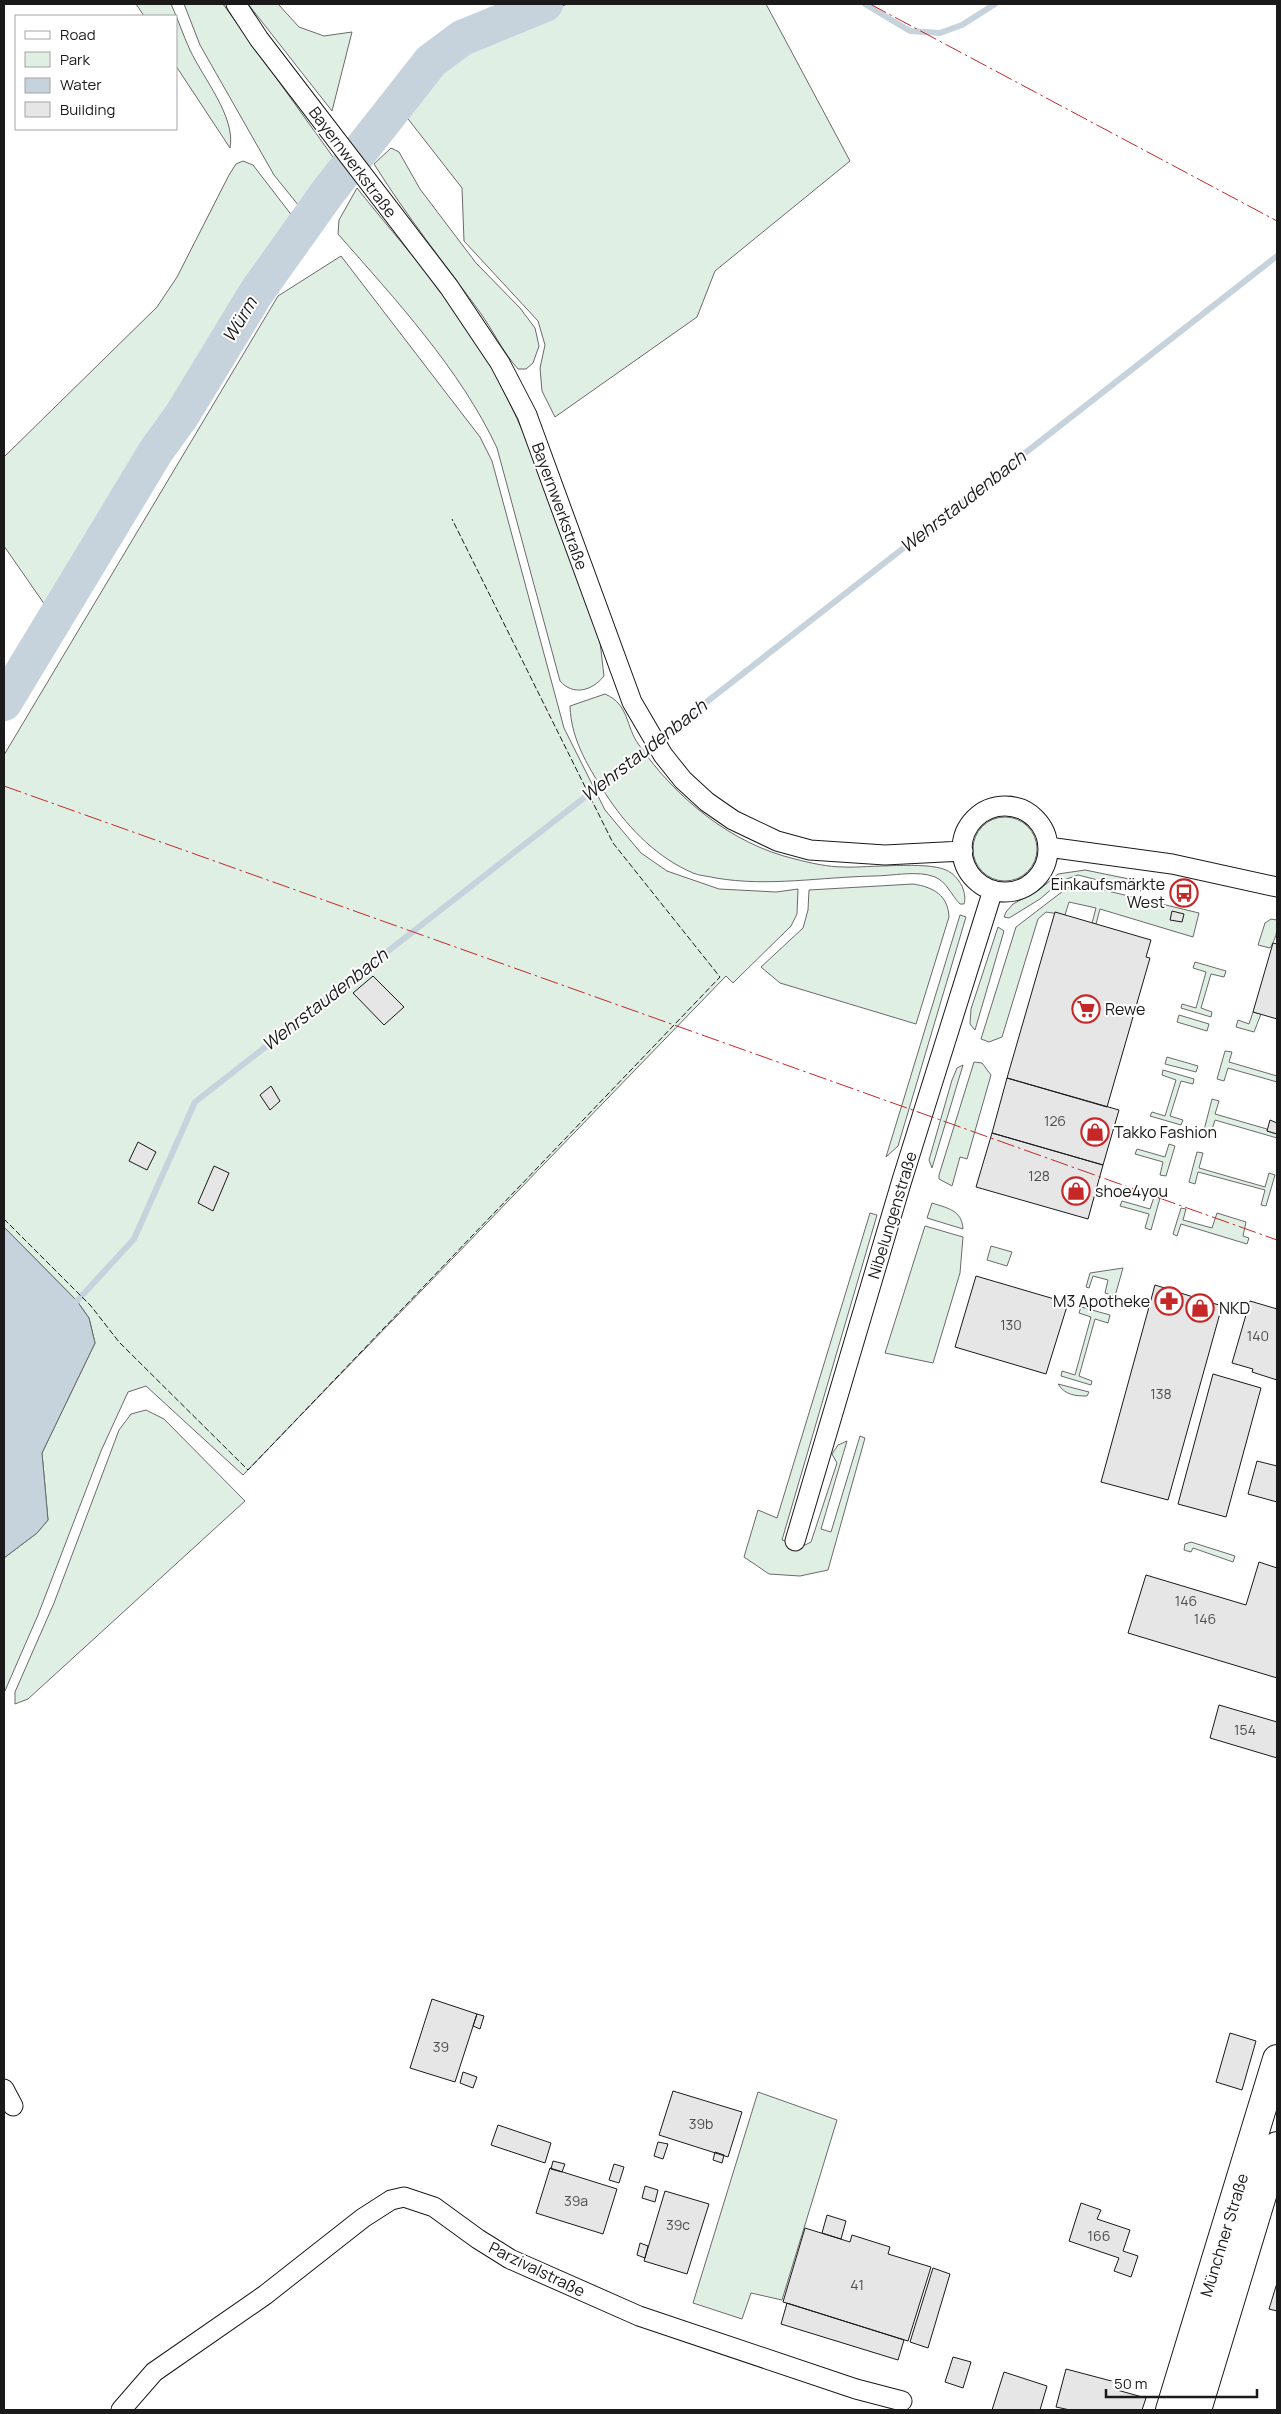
<svg xmlns="http://www.w3.org/2000/svg" width="1281" height="2414" font-family="Manrope,sans-serif">
	<style>
		.green { fill: #e0efe3; stroke: #6a6a6a }
		.water { fill: #c6d2dc; stroke: #6a6a6a }
		.lines { fill: none; stroke-linecap: round; stroke-linejoin: round }
		.stream { stroke: #c6d2dc; stroke-width: 6 }
		.river { stroke: #c6d2dc; stroke-width: 36 }
		.building { fill: #e6e6e6; stroke: #1a1a1a }
		.minor-casing { stroke: #1a1a1a; stroke-width: 21 }
		.primary-casing { stroke: #1a1a1a; stroke-width: 30 }
		.minor { stroke: #fff; stroke-width: 19 }
		.primary { stroke: #fff; stroke-width: 28 }
		.fence { stroke: #1a1a1a; stroke-width: 1; stroke-dasharray: 6 2.5; stroke-linecap: butt }
		.power { stroke: #c62828; stroke-width: 1; stroke-dasharray: 18 4 2.5 4; stroke-linecap: butt }
		.labels { text-anchor: middle; stroke-width: 4; stroke-linejoin: round; paint-order: stroke }
		.number-label { font-size: 14px; fill: #4d4d4d }
		.street-label { font-size: 16px; fill: #1a1a1a; stroke: #fff }
		.poi-label { font-size: 16px; fill: #1a1a1a; stroke: #fff; text-anchor: start }
		.water-label { font-size: 18px; font-style: italic; fill: #1a1a1a; stroke: #fff }
	</style>
	<rect width="100%" height="100%" fill="#fff"/>
	<path class="green" d="M136,4H171C178,19 183,35 190,50C203,78 236,117 230,148L176,66V16H144Z
		M184,4H223L351,182L325,223L299,206L274,175L200,45Z
		M248,4H278L299,27L324,36L352,32L332,111Z
		M567,4H766L850,161L715,271L697,317L555,417L542,391L540,368L545,345L538,321L464,241L462,188L405,115L441,68L498,34Z
		M391,148L399,152L420,189L476,263L520,308L535,328L539,346L533,363L526,369H518C502,351 493,330 479,311C444,263 406,215 374,164Z
		M243,161L253,165L293,217L45,605L4,546V457L157,307L177,277L229,175L236,164Z
		M357,188C402,245 459,306 493,370C539,455 567,551 600,642L604,676C592,691 573,696 560,681L497,448C460,369 395,299 338,234L339,220Z
		M341,256L480,437L492,461L564,728L605,810L641,853L667,871L719,889L776,892L798,889L797,914L791,926L733,983L726,976L243,1475L146,1386L128,1392L101,1451L38,1615L4,1693V1558L37,1533L48,1520L42,1453L95,1343L89,1318L77,1301L4,1227V755L278,296Z
		M605,694C630,705 625,726 639,745C676,798 731,844 795,859C810,863 828,867 844,867C868,868 926,861 946,870C953,873 958,879 962,886C964,891 966,898 964,904H960C951,895 947,882 935,877C918,870 892,876 874,876C821,877 768,887 716,878C708,876 700,876 693,873C658,858 630,830 609,799C590,770 571,741 570,706Z
		M973 849a32 32 0 1 1 64 0a32 32 0 1 1-64 0Z
		M1085,870L1144,882L1141,891L1078,875L1061,881L1040,899L1009,918L1004,917L1006,912L1013,904L1039,890L1058,874Z
		M913,884C933,887 948,895 949,917L916,1024L780,983L761,967L803,928L808,910L809,890Z
		M1083,885L1199,913L1193,937L1100,909L1096,924L1092,923L1096,908L1069,902L1065,915L1046,912L1038,919L1002,1037L989,1042L981,1039L1016,927L1067,888Z
		M960,915L966,917L898,1146L886,1157Z
		M1271,919L1277,920C1277,935 1276,937 1270,948L1258,945L1265,923Z
		M998,927L1004,931L975,1030L970,1024L971,1009Z
		M1195,962L1226,971L1224,977L1211,974L1201,1008L1212,1012L1211,1017L1181,1008L1182,1004L1196,1008L1206,972L1193,968Z
		M1253,1012L1261,1014L1254,1032L1236,1027L1238,1020L1249,1024Z
		M1179,1015L1209,1024L1207,1031L1177,1022Z
		M1225,1051L1232,1052L1229,1062L1277,1076V1082L1228,1068L1224,1081L1217,1079Z
		M1167,1057L1198,1066L1196,1072L1165,1064Z
		M974,1062L982,1063L991,1075L967,1159L960,1157L952,1186L939,1179V1175Z
		M963,1065L932,1168L929,1160L952,1080L957,1068Z
		M1163,1070L1194,1079L1193,1084L1181,1081L1170,1116L1183,1120L1181,1125L1150,1116L1152,1112L1165,1116L1176,1080L1162,1075Z
		M1212,1099L1219,1101L1215,1114L1267,1129V1131L1277,1134V1138L1215,1120L1211,1133L1204,1130Z
		M1169,1144L1175,1146L1166,1176L1160,1175L1163,1162L1135,1154L1137,1149L1165,1157Z
		M1197,1152L1203,1153L1199,1168L1265,1187L1269,1173L1275,1175L1266,1206L1261,1205L1265,1190L1198,1172L1195,1184L1189,1182Z
		M1154,1197L1160,1198L1151,1230L1145,1228L1149,1214L1120,1206L1122,1201L1150,1209Z
		M932,1203C947,1208 962,1210 963,1229L927,1218Z
		M1181,1208L1186,1209L1183,1220L1212,1228L1217,1213L1246,1222L1243,1236L1249,1238L1247,1244L1181,1224L1177,1236L1173,1234Z
		M870,1213L877,1215L782,1540L803,1546L811,1542L837,1463L832,1454L838,1445L847,1441L821,1529L831,1532L860,1436L865,1438L828,1570L800,1576L769,1574L744,1557L758,1510L777,1518Z
		M925,1226L963,1237L960,1273L933,1363L885,1353Z
		M991,1246L1012,1252L1007,1266L987,1260Z
		M1123,1268L1115,1296L1105,1293L1108,1280L1093,1276L1089,1288L1086,1287L1090,1273Z
		M1081,1307L1110,1315L1108,1323L1095,1319L1079,1376L1092,1381L1091,1385L1061,1376L1062,1371L1075,1375L1091,1317L1079,1313Z
		M1058,1384L1089,1392L1087,1396C1075,1396 1065,1395 1058,1384Z
		M146,1410L164,1419L245,1501L28,1699L15,1704V1692L54,1603L119,1430L131,1414Z
		M1191,1542L1235,1556L1233,1562L1193,1548L1191,1552L1184,1550L1185,1544Z
		M758,2092L837,2120L782,2300L751,2293L742,2319L693,2303Z"/>
	<path class="water" d="M4,1227L77,1301L89,1318L95,1343L42,1453L48,1520L37,1533L4,1558Z"/>
	<g class="lines">
		<path class="stream" d="M865,4L910,31L940,33L962,25L995,4
			M69,1304L77,1301L134,1239L195,1102L1277,256"/>
		<path class="river" d="M4,703L156,451L182,415L256,293L328,192L431,61L462,38L545,4"/>
	</g>
	<path class="building" d="M1172,911L1184,914L1182,922L1170,920Z
		M1055,912L1151,940L1146,957L1150,958L1107,1107L1007,1078Z
		M1273,943L1277,944V1019L1253,1012Z
		M373,976L404,1007L384,1025L353,993Z
		M1007,1078L1119,1110L1103,1165L992,1133Z
		M271,1086L280,1101L270,1110L260,1095Z
		M1270,1120L1277,1123V1134L1267,1131Z
		M992,1133L1103,1165L1088,1219L976,1187Z
		M138,1142L156,1152L147,1170L129,1161Z
		M214,1166L229,1173L213,1211L198,1203Z
		M976,1276L1068,1303L1046,1374L955,1347Z
		M1155,1285L1222,1306L1168,1500L1101,1482Z
		M1250,1301L1277,1309V1380L1252,1372L1253,1369L1232,1363Z
		M1213,1374L1261,1388L1226,1517L1178,1504Z
		M1257,1461L1277,1466V1502L1248,1494Z
		M1259,1562L1277,1568V1678L1128,1633L1146,1575L1246,1605Z
		M1219,1705L1277,1722V1758L1210,1738Z
		M432,1999L477,2014L455,2082L410,2068Z
		M477,2014L484,2016L480,2029L473,2026Z
		M1230,2033L1256,2041L1242,2090L1216,2082Z
		M463,2072L477,2077L473,2088L460,2083Z
		M673,2091L742,2112L728,2157L659,2135Z
		M498,2125L551,2143L545,2163L491,2145Z
		M658,2142L668,2144L663,2159L654,2156Z
		M715,2152L724,2155L722,2163L713,2160Z
		M553,2161L565,2164L562,2172L551,2169Z
		M614,2164L624,2167L619,2183L609,2180Z
		M550,2168L617,2189L603,2234L536,2213Z
		M645,2186L658,2190L655,2202L642,2198Z
		M665,2191L709,2204L687,2274L644,2261Z
		M1081,2203L1101,2210L1097,2219L1130,2230L1123,2251L1138,2256L1131,2277L1114,2271L1119,2258L1069,2241Z
		M827,2215L846,2221L841,2239L822,2233Z
		M805,2228L850,2242L852,2235L890,2247L888,2254L931,2267L908,2341L783,2302Z
		M640,2243L648,2246L645,2258L637,2255Z
		M933,2268L950,2274L928,2348L910,2342Z
		M1277,2283V2311L1269,2309Z
		M787,2303L904,2340L898,2360L781,2324Z
		M953,2357L971,2362L963,2388L945,2382Z
		M1066,2369L1119,2383L1117,2390L1146,2398L1142,2410H1070L1056,2407Z
		M1004,2372L1047,2386L1040,2410H992Z"/>
	<g class="lines">
		<g class="minor-casing">
			<path id="minor" d="M236,4L259,39L449,287L500,363L527,415L632,702L663,755L683,780L707,802L733,820L777,841L810,850L885,855L963,851
				M962 849a43 43 0 1 1 86 0a43 43 0 1 1-86 0Z
				M1048,847L1172,864L1277,887
				M795,1541L902,1180L993,890
				M4,2089L13,2106
				M121,2410L154,2372L265,2295L363,2218L391,2200L404,2197L434,2207L478,2239L510,2259L639,2316L856,2389L902,2401"/>
		</g>
		<g class="primary-casing">
			<path id="primary" d="M1170,2410L1277,2059
				M1197,2410L1277,2146"/>
		</g>
		<use href="#minor" class="minor"/>
		<use href="#primary" class="primary"/>
		<path class="fence" d="M4,1219L91,1306L119,1342L248,1470L720,977L613,843L452,519"/>
		<path class="power" d="M870,4L1277,221
			M4,786L1277,1240"/>
	</g>
	<defs>
		<g id="bus-ring" transform="scale(1.4375)"><circle r="9.5" fill="#fff" stroke="#c62828" stroke-width="1.5"/><path d="M-5-6H5V4H4V6H2V4H-2V6H-4V4H-5ZM-3.5-4V0h7V-4ZM-3.5 1.2v1.5H-2V1.2ZM2 1.2v1.5H3.5V1.2Z" fill="#c62828"/></g>
		<g id="supermarket-ring" transform="scale(1.4375)"><circle r="9.5" fill="#fff" stroke="#c62828" stroke-width="1.5"/><path d="M-6-5.5h2.5l.6 2H6L4.5 2H-2.5L-4.4-4H-6ZM-1.5 3.2a1.3 1.3 0 1 0 .1 0ZM3 3.2a1.3 1.3 0 1 0 .1 0Z" fill="#c62828"/></g>
		<g id="shop-ring" transform="scale(1.4375)"><circle r="9.5" fill="#fff" stroke="#c62828" stroke-width="1.5"/><path d="M-5-2.5h2.3a2.7 3.5 0 0 1 5.4 0H5L5.5 6h-11ZM-1.5-2.5h3a1.5 2.3 0 0 0-3 0Z" fill="#c62828"/></g>
		<g id="pharmacy-ring" transform="scale(1.4375)"><circle r="9.5" fill="#fff" stroke="#c62828" stroke-width="1.5"/><path d="M-2-6h4v4h4v4h-4v4h-4v-4h-4v-4h4Z" fill="#c62828"/></g>
	</defs>
	<g fill-rule="evenodd">
		<use href="#bus-ring" x="1184" y="893"/>
		<use href="#supermarket-ring" x="1086" y="1009"/>
		<use href="#shop-ring" x="1095" y="1132"/>
		<use href="#shop-ring" x="1076" y="1191"/>
		<use href="#pharmacy-ring" x="1169" y="1301"/>
		<use href="#shop-ring" x="1200" y="1308"/>
	</g>
	<g class="labels">
		<g class="number-label">
			<text x="1055" y="1126">126</text>
			<text x="1039" y="1181">128</text>
			<text x="1011" y="1330">130</text>
			<text x="1258" y="1341">140</text>
			<text x="1161" y="1399">138</text>
			<text x="1186" y="1606">146</text>
			<text x="1205" y="1624">146</text>
			<text x="1245" y="1735">154</text>
			<text x="441" y="2052">39</text>
			<text x="701" y="2129">39b</text>
			<text x="576" y="2206">39a</text>
			<text x="678" y="2230">39c</text>
			<text x="1099" y="2241">166</text>
			<text x="857" y="2290">41</text>
		</g>
		<g class="street-label">
			<text transform="translate(353 162) rotate(53)" y="6">Bayernwerkstraße</text>
			<text transform="translate(560 506) rotate(70)" y="6">Bayernwerkstraße</text>
			<text transform="translate(892 1215) rotate(-73)" y="6">Nibelungenstraße</text>
			<text transform="translate(1224 2235) rotate(-73)" y="6">Münchner Straße</text>
			<text transform="translate(537 2269) rotate(26)" y="6">Parzivalstraße</text>
		</g>
		<g class="poi-label">
			<text x="1165" y="890" text-anchor="end">Einkaufsmärkte<tspan x="1165" dy="18">West</tspan></text>
			<text x="1105" y="1015">Rewe</text>
			<text x="1114" y="1138">Takko Fashion</text>
			<text x="1095" y="1197">shoe4you</text>
			<text x="1150" y="1307" text-anchor="end">M3 Apotheke</text>
			<text x="1219" y="1314">NKD</text>
		</g>
		<g class="water-label">
			<text transform="translate(240 320) rotate(-59)" y="6">Würm</text>
			<text transform="translate(963 502) rotate(-38)" y="6">Wehrstaudenbach</text>
			<text transform="translate(644 751) rotate(-38)" y="6">Wehrstaudenbach</text>
			<text transform="translate(325 1000) rotate(-38)" y="6">Wehrstaudenbach</text>
		</g>
	</g>
	<rect width="1281" height="2414" fill="none" stroke="#1a1a1a" stroke-width="10"/>
	<rect x="15" y="15" width="162" height="115" fill="#ffffff" stroke="#a3a3a3"/>
	<rect x="25" y="31" width="25" height="8" fill="#ffffff" stroke="#a3a3a3"/>
	<text x="60" y="40" font-size="15" fill="#1a1a1a">Road</text>
	<rect x="25" y="52" width="25" height="15" fill="#e0efe3" stroke="#a3a3a3"/>
	<text x="60" y="65" font-size="15" fill="#1a1a1a">Park</text>
	<rect x="25" y="78" width="25" height="15" fill="#c6d2dc" stroke="#a3a3a3"/>
	<text x="60" y="90" font-size="15" fill="#1a1a1a">Water</text>
	<rect x="25" y="102" width="25" height="15" fill="#e6e6e6" stroke="#a3a3a3"/>
	<text x="60" y="115" font-size="15" fill="#1a1a1a">Building</text>
	<path d="M1106 2389v8h151v-8" fill="none" stroke="#1a1a1a" stroke-width="2.5"/>
	<text x="1114" y="2389" font-size="15" fill="#1a1a1a" stroke="#ffffff" stroke-width="4" paint-order="stroke">50 m</text>
</svg>
